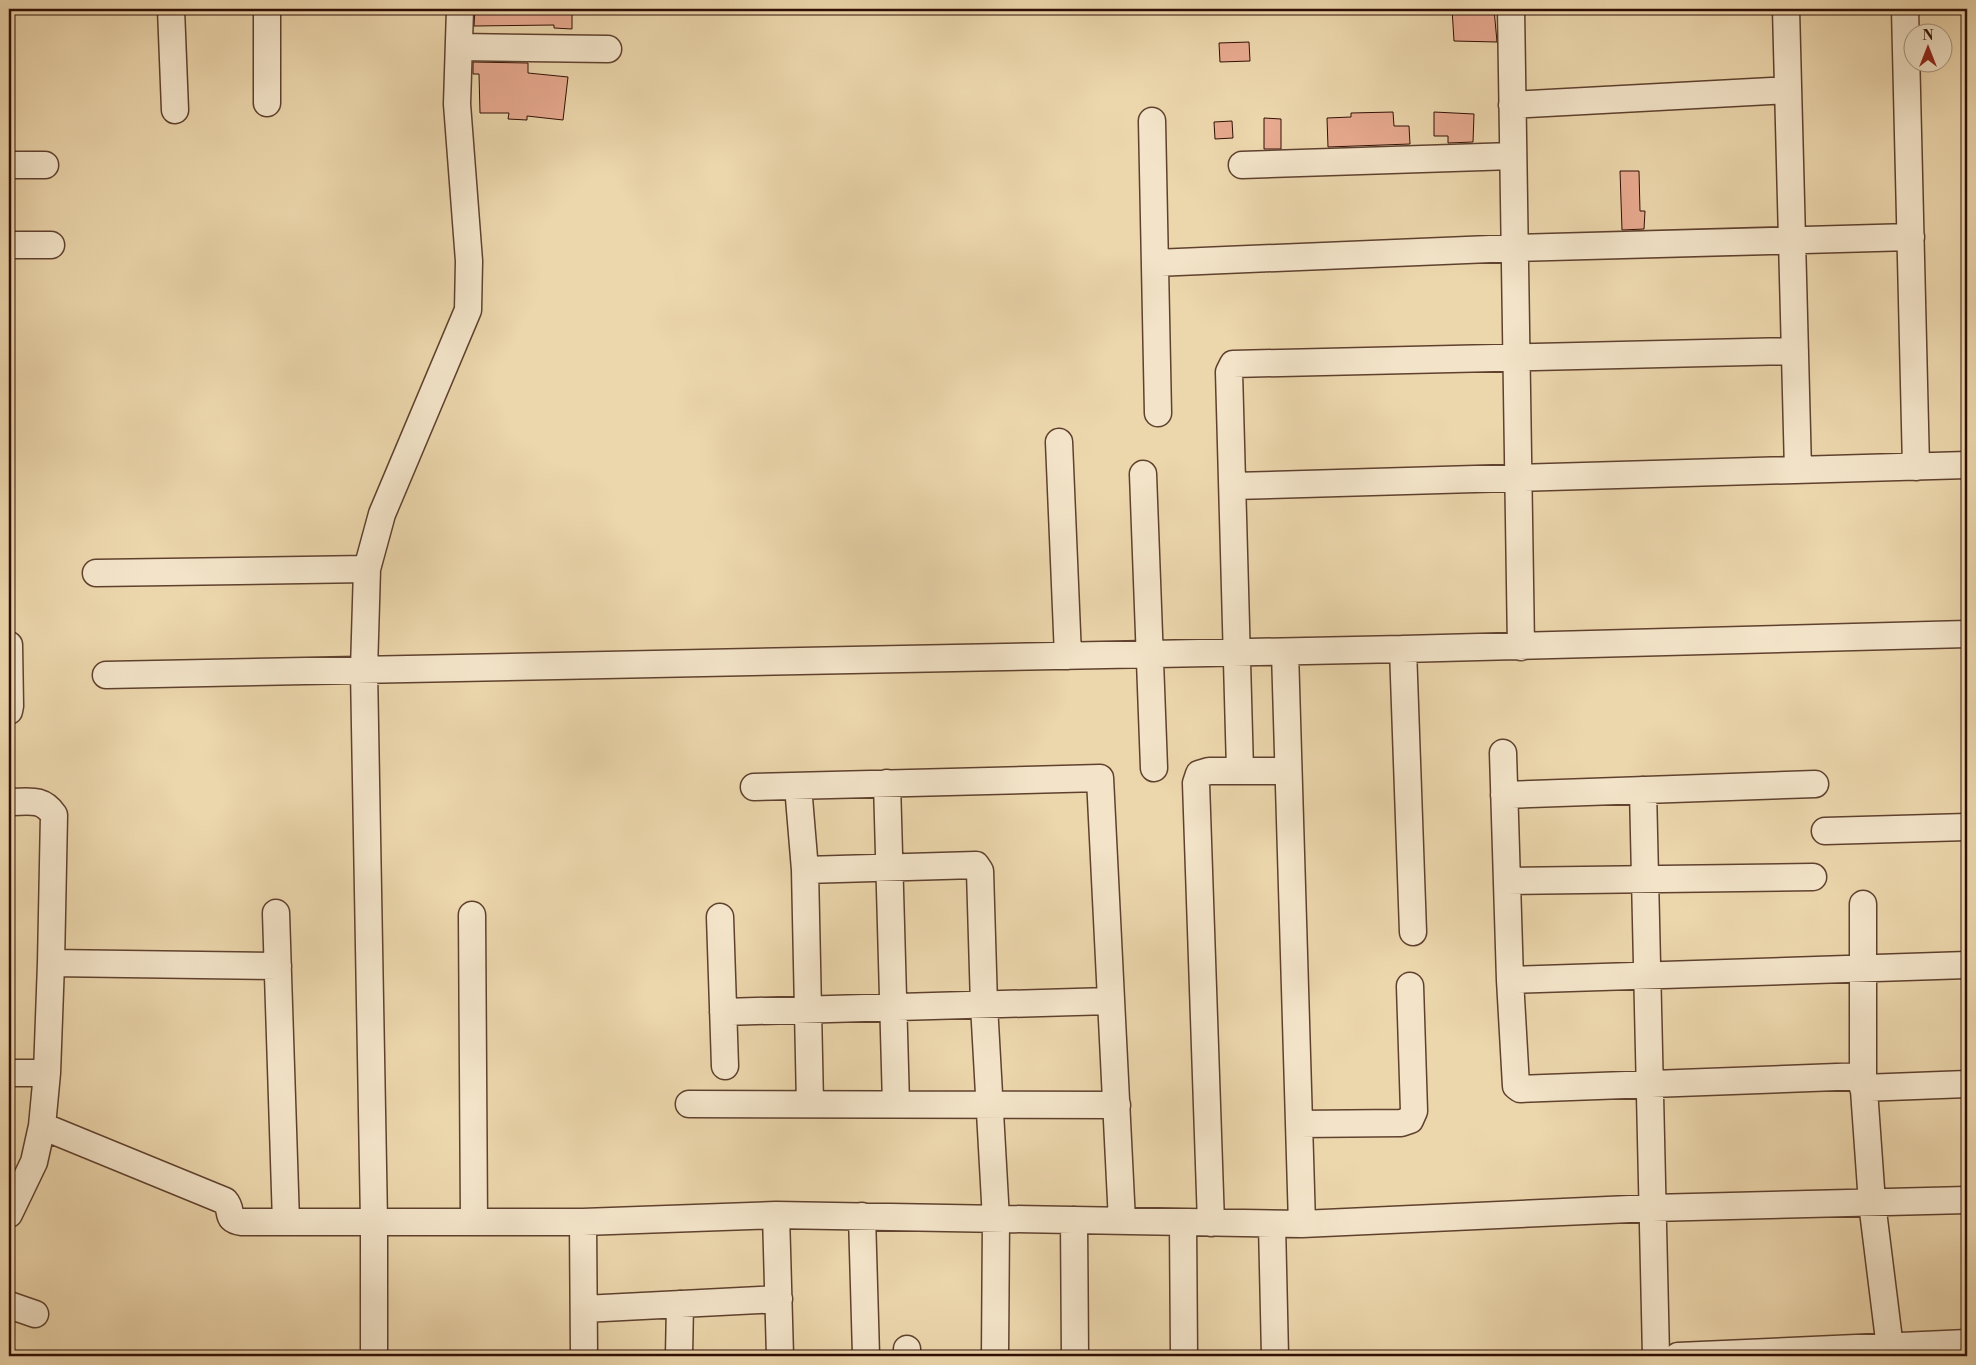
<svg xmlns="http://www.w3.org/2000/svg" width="1976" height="1365" font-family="'Libre Bodoni',serif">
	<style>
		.building { fill: #e7a98f; stroke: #300f04 }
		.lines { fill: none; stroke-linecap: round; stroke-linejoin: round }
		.minor-casing { stroke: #5f412e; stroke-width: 29 }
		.minor { stroke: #f3e4c9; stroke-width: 26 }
	</style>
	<rect width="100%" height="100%" fill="#ecd6ac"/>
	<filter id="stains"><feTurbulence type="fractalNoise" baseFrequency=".004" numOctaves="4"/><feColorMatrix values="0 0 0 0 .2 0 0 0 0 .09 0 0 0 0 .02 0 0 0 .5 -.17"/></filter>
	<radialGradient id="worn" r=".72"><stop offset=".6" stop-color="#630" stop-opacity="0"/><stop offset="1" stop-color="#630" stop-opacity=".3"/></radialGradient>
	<path class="building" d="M475,9L572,10V29L554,28V25L474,26Z
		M1452,9H1494L1497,42L1454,41Z
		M1249,42L1250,61L1220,62L1219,43Z
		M473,62L528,63V73L568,77L563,120L527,116V120L508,119L509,113H480L479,74H473Z
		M1393,112L1394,126H1409L1410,144L1328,147L1327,118L1351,117V113Z
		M1434,112L1474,114L1473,142L1448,143V136H1434Z
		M1264,118L1281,119V149H1264Z
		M1232,121L1233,138L1215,139L1214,122Z
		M1620,171H1639L1640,211H1645L1644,229L1622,230Z"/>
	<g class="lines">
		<g class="minor-casing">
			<path id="minor" d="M171,9L175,110
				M267,9V103
				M1511,9L1521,647
				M1786,9L1798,470
				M1905,9L1916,467
				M459,47L608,49
				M1512,105L1788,90
				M1152,121L1158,413
				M9,165H45
				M1242,165L1513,156
				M9,245H51
				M1155,263L1514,248L1911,237
				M1059,442L1068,656
				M1143,474L1154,768
				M1233,486L1967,465
				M96,573L367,569
				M9,645L10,706L9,711
				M1403,649L1413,932
				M1285,652L1302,1224
				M106,675L1403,649L1967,634
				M1503,753L1510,980L1516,1086L1520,1089L1863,1076
				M1240,770L1229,372L1233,364L1795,351
				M887,783L896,1104
				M798,786L805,870L810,1104
				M754,787L1100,778C1106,926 1116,1073 1122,1221
				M1643,790L1656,1356
				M1504,795L1815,784
				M9,802C28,802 42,797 54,815L51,963L47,1073L42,1126L34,1162L9,1214
				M1825,831L1967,827
				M805,870L976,865L980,871L984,1005L996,1219L995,1356
				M1507,881L1813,877
				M1863,904V1076L1872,1203L1891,1356
				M276,913L286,1222
				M472,915L474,1222
				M720,917L725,1066
				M51,963L278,966
				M1510,980L1967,965
				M723,1012L1110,1001
				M9,1073H47
				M1863,1088L1967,1084
				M689,1104L1117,1105
				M1299,1124L1401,1123L1410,1120L1414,1111L1410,986
				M42,1126L225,1201C234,1211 224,1220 242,1222H583L776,1215L1302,1224L1652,1208L1967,1200
				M776,1215L780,1356
				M862,1216L866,1355
				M1074,1220L1075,1356
				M583,1222L584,1356
				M1183,1222L1184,1356
				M1211,1223L1196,783L1199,774L1209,771H1288
				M1272,1224L1275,1356
				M9,1305L35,1314
				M584,1309L779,1299
				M907,1349V1356
				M374,1356V1222L364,670L367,569L382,514L468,310L469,261L457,104L460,9
				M679,1356L680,1304
				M1678,1356L1967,1343"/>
		</g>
		<use href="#minor" class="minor"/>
	</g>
	<rect width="1976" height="1365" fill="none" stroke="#ecd6ac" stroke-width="30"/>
	<rect x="10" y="10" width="1956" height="1345" fill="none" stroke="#300f04" stroke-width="2.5"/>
	<rect x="15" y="15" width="1946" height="1335" fill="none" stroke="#300f04"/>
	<g transform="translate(1928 48)"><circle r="24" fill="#f3e4c9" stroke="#a58f7a"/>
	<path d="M0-4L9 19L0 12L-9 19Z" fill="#8f2418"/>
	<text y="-8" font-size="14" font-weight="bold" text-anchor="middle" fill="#300f04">N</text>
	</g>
	<rect width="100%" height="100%" filter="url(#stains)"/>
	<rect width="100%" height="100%" fill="url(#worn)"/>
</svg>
